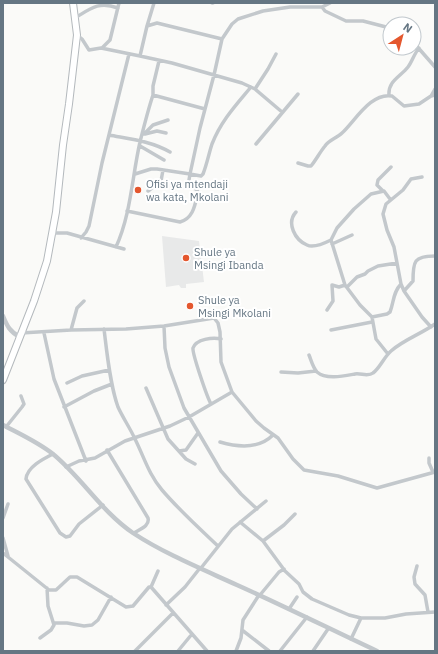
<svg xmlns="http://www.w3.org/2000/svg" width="438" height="654" font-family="'IBM Plex Sans',sans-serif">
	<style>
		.built { fill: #e8e9e9 }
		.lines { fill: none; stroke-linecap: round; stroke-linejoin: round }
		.trunk-casing { stroke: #b4b9bd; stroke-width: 8 }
		.minor { stroke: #c3c8cc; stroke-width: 3.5 }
		.tertiary { stroke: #c3c8cc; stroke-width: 4.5 }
		.trunk { stroke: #fff; stroke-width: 6 }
		.poi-dot { fill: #e4572e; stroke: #fff; stroke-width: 1.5 }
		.labels { text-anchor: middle; stroke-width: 4; stroke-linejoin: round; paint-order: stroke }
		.poi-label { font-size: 11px; fill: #657683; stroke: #fff; text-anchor: start }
	</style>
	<rect width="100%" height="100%" fill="#fafaf8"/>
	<path class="built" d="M162,236L199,241L204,282L186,284V288H181L179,285L166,287Z"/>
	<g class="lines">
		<g class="trunk-casing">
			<path id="trunk" d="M3,380L34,301L47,261L56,212L63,145L69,104L77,35L73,3"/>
		</g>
		<path class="minor" d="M212,3H213
			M322,7L325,11L346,21H363L390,28
			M75,18C91,8 99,1 118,8
			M147,26L157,23L222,39
			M77,35L82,39L89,50L101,48L140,56L172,63L242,83L255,89L282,112
			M414,43L435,67
			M102,48L110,40L119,3
			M140,56L147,26L154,3
			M255,89L268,69L276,54
			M153,95L205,109
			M389,95C388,81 400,77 408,67C412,62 414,54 419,48
			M431,96L435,89
			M144,134L153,125L168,120
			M145,134L157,131L166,133
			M109,135C130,139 151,141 170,152
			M256,144L298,94
			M140,146L164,160
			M298,163L308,166H311C316,160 320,152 325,146C329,140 337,138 342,133C355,121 371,92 392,96L404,106L419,104L431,96L435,95
			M135,174L151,169H157L190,174L200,128L214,75L222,39L232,24L238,19L263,11L290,7H322L330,3
			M422,177L411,179L403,190L386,204L383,214L387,230L394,247L401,284L404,291L422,317L431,327
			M148,191L161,181L163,170
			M383,191L377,185L378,180L391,167
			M127,211L180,222C194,218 195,204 198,192L196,189L190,187L188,186L190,174L201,176L203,174C207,164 209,153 212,144C221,121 236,105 251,87
			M296,212C286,223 295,240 307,245C313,248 325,243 331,240
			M53,233H67L124,249
			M81,238L86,232L89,226L102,163L129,54
			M332,244L352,235
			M116,247C131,214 132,177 140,142C144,126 148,110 153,95V86L159,61
			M347,287L357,277L365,274L368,271L378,266L397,263
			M404,291L413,281C413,261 414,256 435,256
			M327,310L333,301L332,285L339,287L345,285
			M372,317L387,314L390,312C394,302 393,292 401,284
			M164,326L165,348L169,367L184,408L221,471L241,494L257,509
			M104,329C107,353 110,385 118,407C123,418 130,428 135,439C144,457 149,475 162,490C179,510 199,528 218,546
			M71,330L77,308L84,301
			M331,330L372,322
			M21,333L71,330L126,329L164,326L214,318L218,323L220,332L221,362L232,392L256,421L264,428L278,438L293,459L304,470L338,476L377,488L435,472
			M44,333L54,379L86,461
			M388,354L376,339L372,317L360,305L345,285L331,240L337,228L354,209L371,194L384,191L390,199
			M309,355C311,360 313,368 317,372C326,380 344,376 355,374C361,373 368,377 373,373C380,368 384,357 391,351C403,340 421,334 435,324
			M281,372L298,373L316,371
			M67,383L82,376L109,370
			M146,388L168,439L186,459L195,464
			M211,404C207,397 192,353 193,348C196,339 213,337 221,339
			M64,407L94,391L112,384
			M6,427L22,407L24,404L21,396
			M220,442C237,447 259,449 273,435
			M107,450L148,518C150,526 140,529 134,533
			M179,451L186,450L198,433
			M53,454C43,459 27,467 26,479L60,533L66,537L70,536L79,524L103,505
			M429,458V463L433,472
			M66,467L79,461L95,458L125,441L170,426L189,417L232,392
			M3,518L8,504
			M240,522L263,541L285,571L299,584L303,592L312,599L349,615L361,618H385L406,614L435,612
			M3,538L8,556
			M263,541L284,525L295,514
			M3,553L49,590H56L70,577H77L126,607L133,606L149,587H151L207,651
			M417,566L414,577L415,584L425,595L428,612
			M201,568L232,529L266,501
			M151,587L158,571
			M260,595L279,572L284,569
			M166,605L185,587L200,568
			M289,609L297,597
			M54,623H67L84,626L92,625L98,620L111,597
			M242,630L269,651
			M40,638L51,630L54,625L48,606L47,588
			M351,639L361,618
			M135,651L173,613
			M178,651L192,634
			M236,651L241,638L243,620L259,595
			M280,651L307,617
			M313,651L328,629"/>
		<path class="tertiary" d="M3,316C7,326 10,332 20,337
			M3,425C20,434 38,442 53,454C82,478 102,512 133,533C165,554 202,569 237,585C284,606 330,629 377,651"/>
		<use href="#trunk" class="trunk"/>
	</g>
	<g class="poi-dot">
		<circle cx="138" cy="190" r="4"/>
		<circle cx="186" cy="258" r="4"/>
		<circle cx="190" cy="306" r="4"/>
	</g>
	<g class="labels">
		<g class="poi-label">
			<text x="146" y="188">Ofisi ya mtendaji<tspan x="146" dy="13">wa kata, Mkolani</tspan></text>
			<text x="194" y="256">Shule ya<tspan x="194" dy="13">Msingi Ibanda</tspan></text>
			<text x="198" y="304">Shule ya<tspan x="198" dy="13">Msingi Mkolani</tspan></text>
		</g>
	</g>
	<rect width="438" height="654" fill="none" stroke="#657683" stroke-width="8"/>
	<g transform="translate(402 36) rotate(36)"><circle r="19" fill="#ffffff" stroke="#c1c8cd"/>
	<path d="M0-3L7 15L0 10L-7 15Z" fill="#e4572e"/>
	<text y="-6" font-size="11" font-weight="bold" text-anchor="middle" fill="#657683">N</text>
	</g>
</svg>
